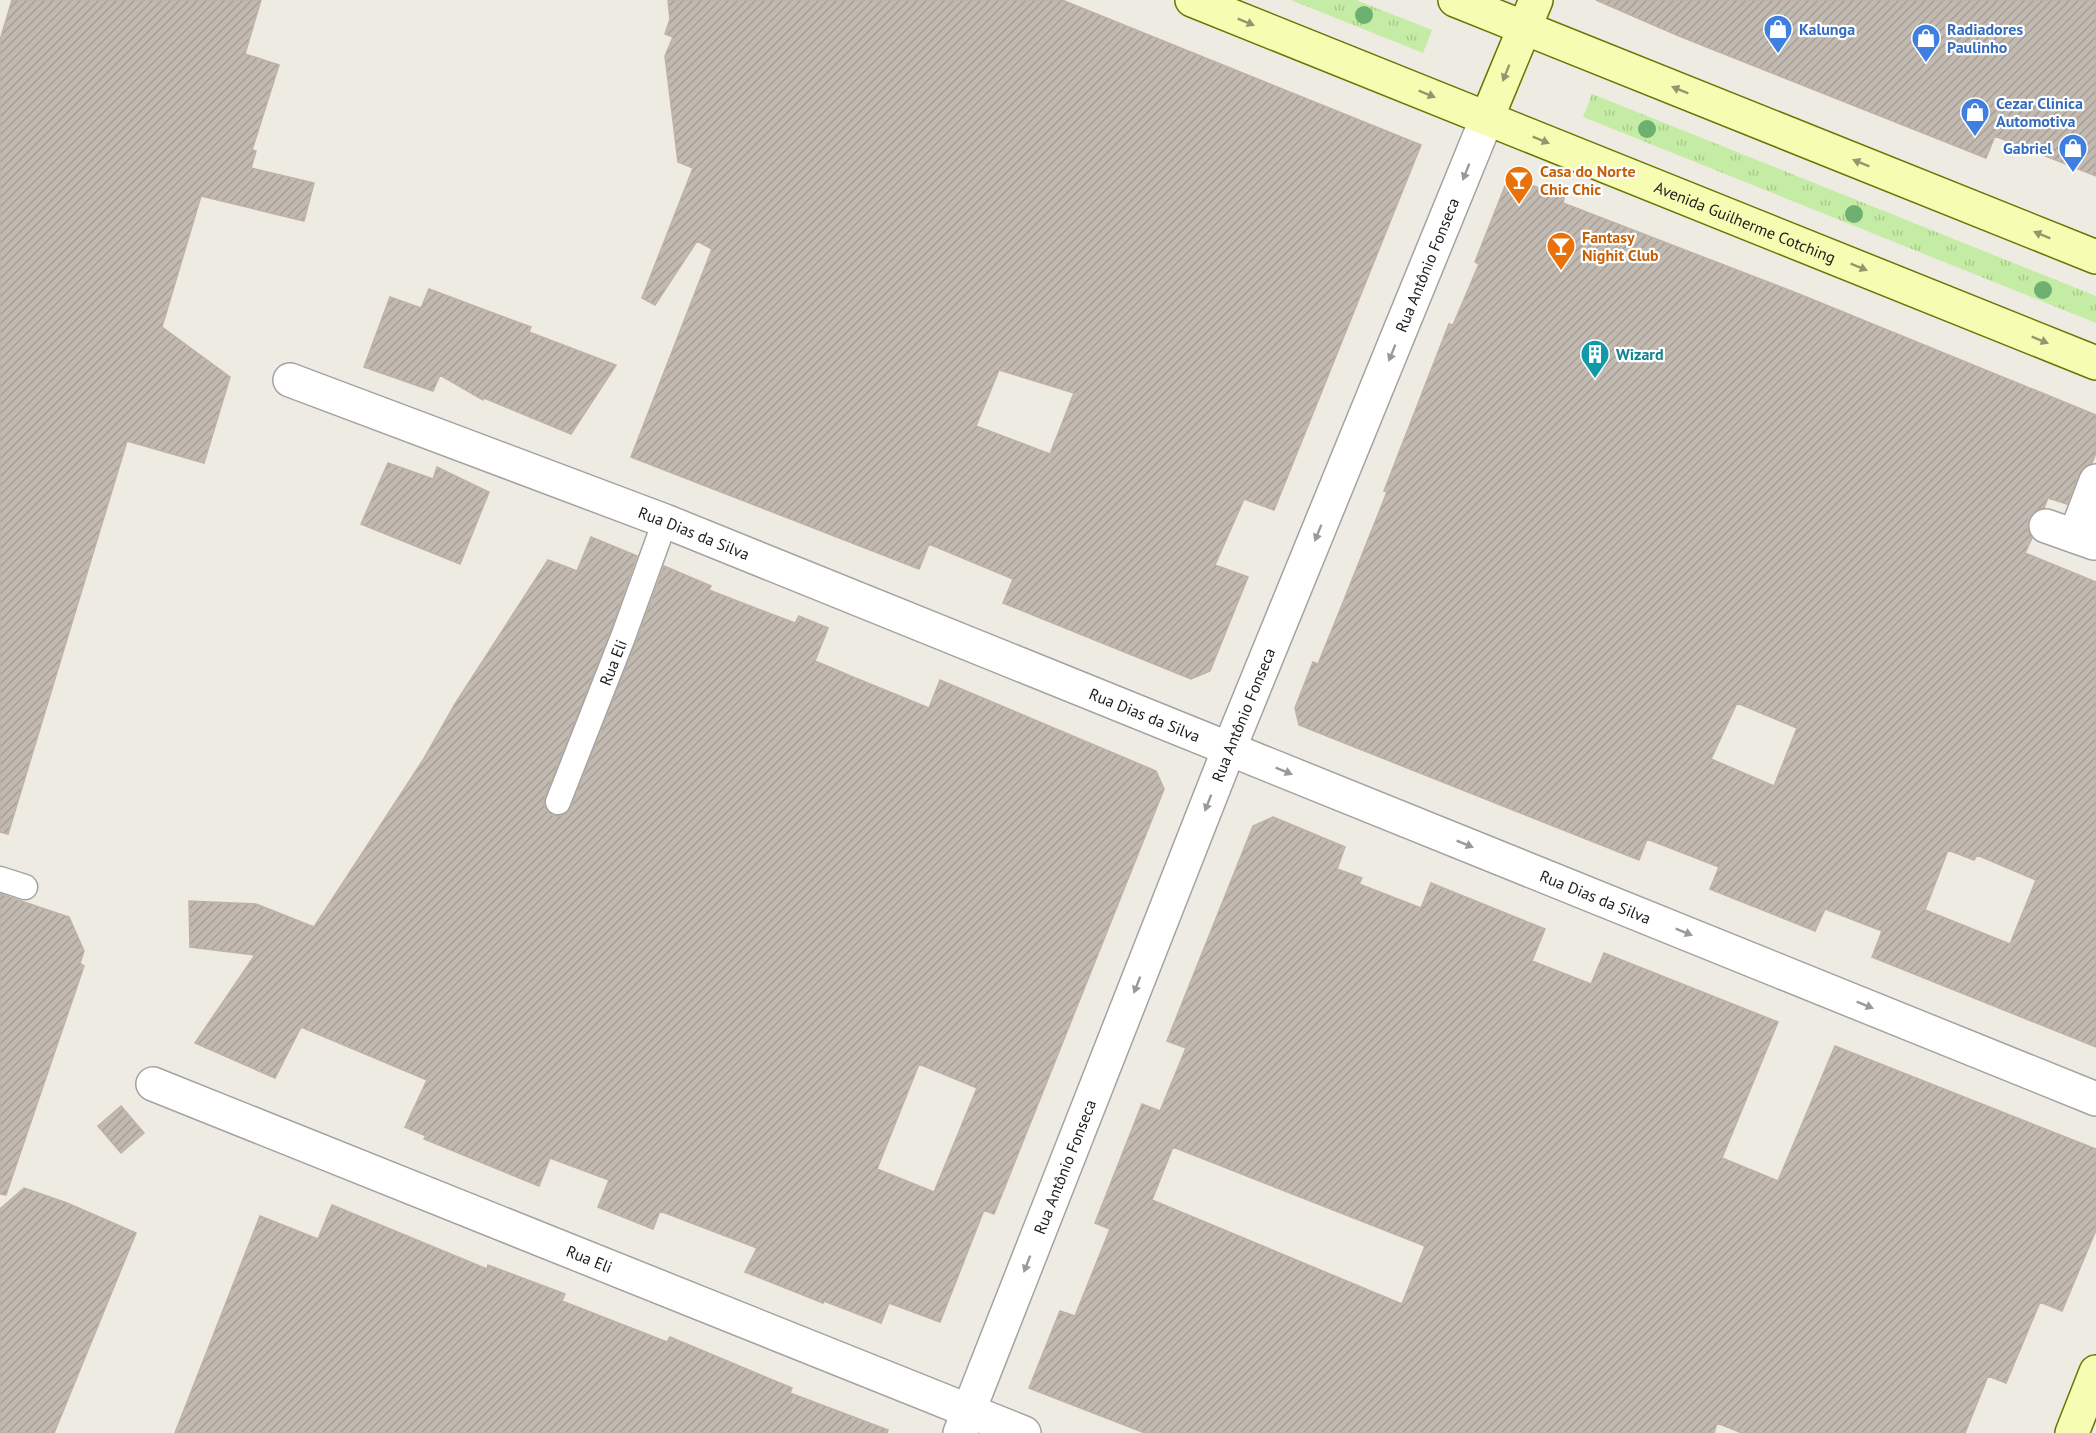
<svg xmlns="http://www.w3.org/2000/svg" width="2096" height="1433" font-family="'PT Sans',sans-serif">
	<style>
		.grass { fill: url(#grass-tufts) }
		.building { fill: url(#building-hatch); stroke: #c1b1a3; stroke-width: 1.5; fill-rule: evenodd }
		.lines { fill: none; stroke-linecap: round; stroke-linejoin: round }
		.lane-casing { stroke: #a3a3a3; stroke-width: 27 }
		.street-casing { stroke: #a3a3a3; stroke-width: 36 }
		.secondary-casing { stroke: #657700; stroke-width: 36 }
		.lane { stroke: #fff; stroke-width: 24 }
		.street { stroke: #fff; stroke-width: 33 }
		.secondary { stroke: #f6fcb2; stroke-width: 33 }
		.tree { fill: #6eb071 }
		.oneway { fill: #94976e }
		.oneway2 { fill: #999 }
		.labels { text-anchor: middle; stroke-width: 4.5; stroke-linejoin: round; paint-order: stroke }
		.shop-label { font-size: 16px; font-weight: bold; fill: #366cbe; stroke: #fff; text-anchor: start }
		.food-label { font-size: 16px; font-weight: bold; fill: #c56008; stroke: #fff; text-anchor: start }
		.street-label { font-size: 16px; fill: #1c1c1c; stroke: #fff }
		.culture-label { font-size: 16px; font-weight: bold; fill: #0d838f; stroke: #fff; text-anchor: start }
	</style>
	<defs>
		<pattern id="grass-tufts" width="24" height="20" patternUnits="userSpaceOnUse" patternTransform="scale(1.5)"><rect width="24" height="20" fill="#c5eca4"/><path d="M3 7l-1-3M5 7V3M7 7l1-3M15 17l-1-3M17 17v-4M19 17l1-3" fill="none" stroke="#a9ca8d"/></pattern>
		<pattern id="building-hatch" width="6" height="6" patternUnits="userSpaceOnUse" patternTransform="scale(1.5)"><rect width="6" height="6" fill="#c2bab1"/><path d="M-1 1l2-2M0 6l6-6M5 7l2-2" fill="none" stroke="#a69f98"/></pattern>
	</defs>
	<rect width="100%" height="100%" fill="#eeebe2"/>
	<path class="grass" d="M1291,0H1356L1432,30L1423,53Z
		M1592,94L2096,296V323L1583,117Z"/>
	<path class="building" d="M12,0H261L245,54L279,65L252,150L256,151L251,168L314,183L304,221L201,196L162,327L230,377L204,463L127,441L8,834L0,832V40Z
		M668,0H1062L1421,145L1274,510L1244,499L1215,565L1248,577L1210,671L1191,679L1003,603L1013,579L929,544L919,569L631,457L712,249L697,241L655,305L642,298L693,168L678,162L665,56L673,37L665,34L670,19ZM999,370L1074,393L1050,454L976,426Z
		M1596,0H2096V176L1995,136L1986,158L1679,36Z
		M1509,176L1564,198L1563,203L1799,294L2096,415V453L2092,463L2085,466L2079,474L2067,504L2048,498L2044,508L2033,512L2028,520V530L2032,538L2025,553L2096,582V1047L1872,957L1882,931L1825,909L1815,931L1710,889L1719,867L1647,839L1639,860L1299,725L1295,708L1313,662L1318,664L1342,605L1387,492L1384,491L1449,324L1453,325L1479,264L1475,262ZM1737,703L1797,728L1774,786L1711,759ZM1948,850L1974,860L1977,855L2036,880L2010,944L1925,910Z
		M429,289L531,327L529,332L616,365L571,434L484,398L483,400L440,375L433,391L364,367L390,297L421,308Z
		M388,463L433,479L437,467L489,492L460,564L361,524Z
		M591,537L637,556L610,632L545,797L544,805L547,810L552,815L561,816L567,813L571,807L636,642L664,566L711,586L709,590L732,599L795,623L799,616L828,628L815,661L853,677L929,708L940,680L1156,771L1164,789L994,1214L984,1210L940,1322L889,1303L881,1323L824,1301L823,1303L745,1272L757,1248L660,1211L653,1229L598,1207L609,1180L550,1158L539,1186L424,1139L426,1136L405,1127L427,1080L301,1027L275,1078L195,1043L255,955L190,947L189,901L256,904L314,927L423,760L455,704L548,560L577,571ZM919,1064L977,1088L934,1192L877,1169Z
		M1273,817L1345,847L1337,869L1362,878L1359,884L1421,908L1431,883L1545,929L1532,961L1591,984L1604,953L1778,1022L1722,1158L1778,1181L1835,1046L2096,1149V1230L2062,1311L2040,1302L2006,1383L1988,1376L1965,1433H1742L1717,1423L1714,1433H1145L1029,1388L1060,1311L1075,1316L1110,1229L1095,1223L1142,1104L1160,1111L1186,1048L1167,1041L1253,826ZM1173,1147L1425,1246L1402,1304L1152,1200Z
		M0,894L69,917L84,951L80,963L84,966L6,1195L0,1194Z
		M121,1106L144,1133L121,1153L98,1126Z
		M24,1188L67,1203L136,1233L54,1433H0V1209Z
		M332,1205L487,1269L488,1265L565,1294L562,1301L667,1342L670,1337L792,1388L790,1393L888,1430L887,1433H175L260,1216L318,1239Z"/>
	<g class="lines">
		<g class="lane-casing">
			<g id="lane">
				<path id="s1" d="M558,802L623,637L665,521"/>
				<path d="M0,879L25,887"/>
			</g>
		</g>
		<g class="street-casing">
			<g id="street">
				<path id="s2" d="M290,380L665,521L2096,1099"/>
				<path d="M2046,526L2094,543"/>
				<path d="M2075,536L2096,481"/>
				<path id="s3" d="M153,1084L1024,1433"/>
				<path id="s4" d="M960,1433L1229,749L1487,118"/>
			</g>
		</g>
		<g class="secondary-casing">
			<g id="secondary">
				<path id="s5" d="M1192,0L2096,363"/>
				<path d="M1455,0L2096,257"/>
				<path d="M1487,118L1536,0"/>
				<path d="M2072,1433L2096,1372"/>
			</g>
		</g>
		<use href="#lane" class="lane"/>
		<use href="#street" class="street"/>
		<use href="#secondary" class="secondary"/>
	</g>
	<g class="tree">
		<circle cx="1364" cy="15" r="9"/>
		<circle cx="1647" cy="129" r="9"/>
		<circle cx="1854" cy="214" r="9"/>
		<circle cx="2043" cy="290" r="9"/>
	</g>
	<defs><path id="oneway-solid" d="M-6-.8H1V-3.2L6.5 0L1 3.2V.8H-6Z" transform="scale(1.5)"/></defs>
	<g class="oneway">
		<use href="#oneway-solid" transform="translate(1246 22) rotate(22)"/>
		<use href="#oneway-solid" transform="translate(1506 73) rotate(112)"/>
		<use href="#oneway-solid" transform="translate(1680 90) rotate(-158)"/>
		<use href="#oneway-solid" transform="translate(1427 94) rotate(22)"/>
		<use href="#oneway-solid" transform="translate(1541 140) rotate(22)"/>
		<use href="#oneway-solid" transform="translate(1861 163) rotate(-158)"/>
		<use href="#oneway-solid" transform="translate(2042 235) rotate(-158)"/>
		<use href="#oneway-solid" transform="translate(1859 267) rotate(22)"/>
		<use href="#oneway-solid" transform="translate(2040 340) rotate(22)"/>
	</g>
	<g class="oneway2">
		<use href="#oneway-solid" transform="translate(1466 172) rotate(112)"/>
		<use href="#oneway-solid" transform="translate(1392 353) rotate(112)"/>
		<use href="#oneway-solid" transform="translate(1318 533) rotate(112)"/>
		<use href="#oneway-solid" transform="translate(1284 771) rotate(22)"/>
		<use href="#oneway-solid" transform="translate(1208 803) rotate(111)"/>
		<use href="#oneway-solid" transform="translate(1465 844) rotate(22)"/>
		<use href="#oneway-solid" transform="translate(1684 932) rotate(22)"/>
		<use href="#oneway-solid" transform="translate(1137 985) rotate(111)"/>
		<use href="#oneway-solid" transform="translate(1865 1005) rotate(22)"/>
		<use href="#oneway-solid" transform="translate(1027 1264) rotate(111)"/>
	</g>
	<defs>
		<g id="shop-pin" transform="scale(1.5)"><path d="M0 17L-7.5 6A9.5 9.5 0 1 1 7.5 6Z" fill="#3f7fe0" stroke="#fff"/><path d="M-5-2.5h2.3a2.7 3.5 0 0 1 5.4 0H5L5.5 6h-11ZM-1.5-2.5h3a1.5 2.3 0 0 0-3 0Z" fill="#fff"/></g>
		<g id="bar-pin" transform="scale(1.5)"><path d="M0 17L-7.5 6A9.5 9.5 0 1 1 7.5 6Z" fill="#e8710a" stroke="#fff"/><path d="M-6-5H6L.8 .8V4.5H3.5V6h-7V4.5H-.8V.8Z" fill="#fff"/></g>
		<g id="building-pin" transform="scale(1.5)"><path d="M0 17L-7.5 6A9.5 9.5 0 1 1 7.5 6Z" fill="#0f9aa8" stroke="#fff"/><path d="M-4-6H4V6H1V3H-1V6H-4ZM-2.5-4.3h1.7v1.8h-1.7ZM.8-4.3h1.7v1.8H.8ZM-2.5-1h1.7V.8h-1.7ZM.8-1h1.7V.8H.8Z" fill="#fff"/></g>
	</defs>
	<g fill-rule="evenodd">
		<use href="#shop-pin" x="1778" y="29"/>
		<use href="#shop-pin" x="1926" y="38"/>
		<use href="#shop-pin" x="1975" y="112"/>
		<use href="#shop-pin" x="2073" y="148"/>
		<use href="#bar-pin" x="1519" y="180"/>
		<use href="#bar-pin" x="1561" y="246"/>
		<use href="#building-pin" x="1595" y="354"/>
	</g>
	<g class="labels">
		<g class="shop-label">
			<text x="1799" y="35">Kalunga</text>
			<text x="1947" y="35">Radiadores<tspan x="1947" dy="18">Paulinho</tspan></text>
			<text x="1996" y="109">Cezar Clinica<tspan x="1996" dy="18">Automotiva</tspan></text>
			<text x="2052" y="154" text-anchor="end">Gabriel</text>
		</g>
		<g class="food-label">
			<text x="1540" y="177">Casa do Norte<tspan x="1540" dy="18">Chic Chic</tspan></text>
			<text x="1582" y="243">Fantasy<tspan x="1582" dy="18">Nighit Club</tspan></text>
		</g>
		<g class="street-label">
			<text dy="6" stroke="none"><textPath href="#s5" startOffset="596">Avenida Guilherme Cotching</textPath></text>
			<text dy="6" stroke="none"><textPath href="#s4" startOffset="1258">Rua Antônio Fonseca</textPath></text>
			<text dy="6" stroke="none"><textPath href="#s2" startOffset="432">Rua Dias da Silva</textPath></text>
			<text dy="6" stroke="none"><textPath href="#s1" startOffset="150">Rua Eli</textPath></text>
			<text dy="6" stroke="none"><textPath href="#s2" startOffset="918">Rua Dias da Silva</textPath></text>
			<text dy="6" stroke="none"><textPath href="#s4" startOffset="772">Rua Antônio Fonseca</textPath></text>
			<text dy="6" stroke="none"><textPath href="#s2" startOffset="1404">Rua Dias da Silva</textPath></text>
			<text dy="6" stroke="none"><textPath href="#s4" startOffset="286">Rua Antônio Fonseca</textPath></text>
			<text dy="6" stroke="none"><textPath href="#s3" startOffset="470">Rua Eli</textPath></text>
		</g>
		<g class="culture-label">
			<text x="1616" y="360">Wizard</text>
		</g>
	</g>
</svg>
